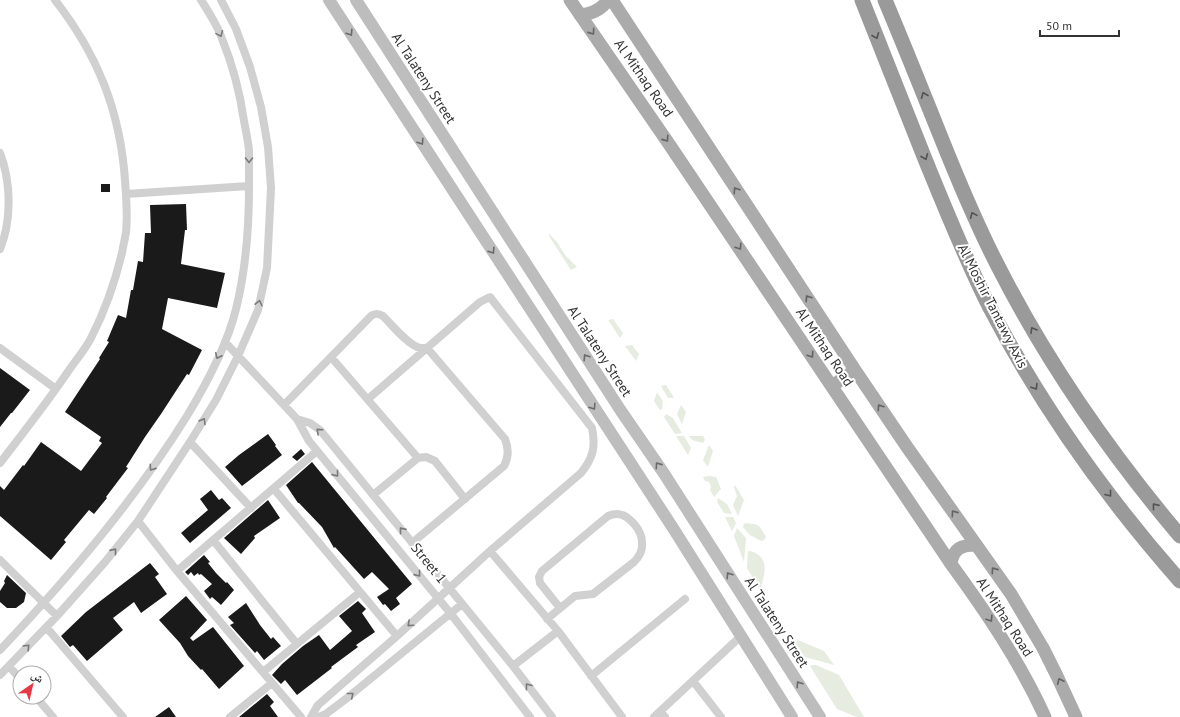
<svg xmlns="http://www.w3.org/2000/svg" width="1180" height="717" font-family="'PT Sans','Noto Naskh Arabic',sans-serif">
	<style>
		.green { fill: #e6ecdf }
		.building { fill: #1a1a1a }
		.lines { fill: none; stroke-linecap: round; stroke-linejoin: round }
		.street { stroke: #d0d0d0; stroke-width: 8 }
		.secondary { stroke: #bdbdbd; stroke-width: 12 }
		.primary { stroke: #ababab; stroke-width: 13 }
		.highway { stroke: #9a9a9a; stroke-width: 15 }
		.oneway { stroke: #636363 }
		.oneway2 { stroke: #6a6a6a }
		.oneway3 { stroke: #7a7a7a }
		.oneway4 { stroke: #525252 }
		.labels { text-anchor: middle; stroke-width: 4; stroke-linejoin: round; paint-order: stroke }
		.street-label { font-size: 14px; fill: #333; stroke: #fff }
	</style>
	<rect width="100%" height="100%" fill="#fff"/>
	<path class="green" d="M549,234L557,242L565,255L577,267L571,270L549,236Z
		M613,319L623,333L620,338L608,320Z
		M632,345L639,354L636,361L625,346Z
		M666,385L674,398H668L661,386Z
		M657,392L663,401L662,409L660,410L654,401Z
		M681,405L686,412L682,424L677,414Z
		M666,414L673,418L682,433L675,434L664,417Z
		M676,436H684L691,448L688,455Z
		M689,436H703L705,440L703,443L692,440Z
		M709,445L713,451L708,466H707L703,460Z
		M709,476L716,477L721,489L714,497L710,490L711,487L709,482L705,481L703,477Z
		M735,485L744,500L738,516L733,505L737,496L734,487Z
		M718,498L727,504L732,514L724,513L717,502Z
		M725,517H733L736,523L732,531Z
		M746,523C759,524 760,526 766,537L764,540L761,541L750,535L743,527L744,524Z
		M737,528L746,538L744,562L734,536Z
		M748,551C751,551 755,552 757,554C769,561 764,577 761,587L759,588L747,568Z
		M798,640L824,651L834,665L805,657L796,644V641Z
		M812,665H816L839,675L864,717H857L837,709L810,666Z"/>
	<path class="building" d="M101,184H110V192H101Z
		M186,204L187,230H185L181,264L225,273L217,308L168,298L162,329L202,350L189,375L187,374L161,414L145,437L126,467L128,468L106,497L107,498L94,514L89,510L64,540L66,542L51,560L0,516V486L4,490L23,465L24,466L41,442L81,471L102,443L99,441L101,437L65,412L100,359L99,358L109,342L107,341L118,315L126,318L131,290H133L138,261L143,262L145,233H151L150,205Z
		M0,368L30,390L12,413H11L0,427Z
		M268,434L276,445L275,446L282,455L242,486L225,467L239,455Z
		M301,449L305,454L297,461L292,457Z
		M312,462L412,584L396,598L400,604L391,611L385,604L383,605L377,597L389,589L372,572L364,579L335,547L334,548L322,527L299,503H298L286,485Z
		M211,490L219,500L222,498L231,508L190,543L181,533L208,510L200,499Z
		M268,500L280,518L254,536L255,538L241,554L224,538Z
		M204,555L210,562L208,563L216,573L226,583L227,582L234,590L221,605L212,597L210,599L204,591L212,584L201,574L199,575L198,573L194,576L191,572L188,575L185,572Z
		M150,563L159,574L155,577L167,594L141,613L134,602L113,618L123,630L87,661L73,645L70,647L61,636L86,612Z
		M7,575L26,593L24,602L16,608H7L0,602V591L5,583L4,581Z
		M186,596L207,620L190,638L193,641L213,627L244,666L219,689L202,669L201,670L188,656L180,643L159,620Z
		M358,601L366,609L362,613L375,632L356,645L358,647L331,667L332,668L297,695L285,680L281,684L272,675L282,664L303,646L319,635L330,650L352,631L339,616Z
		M246,603L260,625L271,639L273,637L281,646L264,660L257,651L255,653L230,625L234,623L228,617Z
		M267,694L274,702L270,706L278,717H239Z
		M169,707L176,717H155Z"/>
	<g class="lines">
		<path class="street" d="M0,153C11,182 12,220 0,249
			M126,194L249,186
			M225,342L297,419L309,441L451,614L530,717
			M0,348L56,389
			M331,357L418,458
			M284,405L371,316C375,313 378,313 383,316C392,325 408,345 420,348C421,348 426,348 427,348L505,439C509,449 509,457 504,466L412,543
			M297,419L310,423L320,430L513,666L552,717
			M190,442L251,508
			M0,463C23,433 46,404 67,373C75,361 85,350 91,338C105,311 115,282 122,253C123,246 125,239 126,232C128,215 126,197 125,180C120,111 98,55 55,0
			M274,489L397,636
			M373,495L418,458L426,457L435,461L465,499
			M138,521L177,571L301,717
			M213,540L297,644
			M490,551L558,631L622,717
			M0,560L57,616
			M177,571L317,451
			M547,619L575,596L593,594L634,562C639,557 643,550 642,542C642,536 639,530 635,525C627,516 620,511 608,516L542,571L539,577L540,583L560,608
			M47,628L123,717
			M0,650C69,577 134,501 187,416C207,383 227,346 236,309C246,269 249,228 249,187C249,175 249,163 249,150C248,141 246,131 244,121C240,92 232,63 221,36C216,23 208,11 201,0
			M9,666L20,679
			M513,666L558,631
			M263,672L360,592
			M0,675L57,616L105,562L138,521L190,442L216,400L238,356L258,310L267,268L271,188L268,147L261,107L250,67L236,29L221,0
			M591,676L685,599
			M693,681L721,717
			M36,697L53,717
			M660,711L665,717
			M230,717L272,683
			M311,717L318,705L397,636L490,551L581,473C593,458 596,447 592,428L490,297L480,302L368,399
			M319,717L326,714L347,698L462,604
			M654,717L741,636"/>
		<path class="secondary" d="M329,0L673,528L792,717
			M356,0L621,411L663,472L820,717"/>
		<path class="primary" d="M570,0L669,144L951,564C986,612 1020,662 1045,717
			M612,0L855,370L907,447L1011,594L1043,648L1057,676L1076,717
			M580,15C592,14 601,10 608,0
			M832,386L855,370
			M951,564C953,548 962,545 976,545"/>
		<path class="highway" d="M862,0C883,53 904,106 925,159C945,208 965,258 989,306C1041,406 1106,497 1180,581
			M885,0C904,45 922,90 940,135C958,180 976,224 999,268C1048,364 1110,453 1180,536"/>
	</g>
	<defs><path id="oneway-chevron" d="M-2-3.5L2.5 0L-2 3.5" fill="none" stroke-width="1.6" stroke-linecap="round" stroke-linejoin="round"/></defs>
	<g class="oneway">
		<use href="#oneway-chevron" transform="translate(592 32) rotate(55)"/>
		<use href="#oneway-chevron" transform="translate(666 139) rotate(55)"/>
		<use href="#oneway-chevron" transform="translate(736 190) rotate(-123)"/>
		<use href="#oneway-chevron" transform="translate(739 247) rotate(56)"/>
		<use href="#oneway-chevron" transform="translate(808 298) rotate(-123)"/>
		<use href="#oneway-chevron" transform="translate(811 355) rotate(56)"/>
		<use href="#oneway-chevron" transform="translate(880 407) rotate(-124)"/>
		<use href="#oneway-chevron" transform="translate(954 513) rotate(-125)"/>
		<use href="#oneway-chevron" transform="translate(994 570) rotate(-125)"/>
		<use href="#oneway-chevron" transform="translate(990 619) rotate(57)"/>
		<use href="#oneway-chevron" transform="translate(1060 681) rotate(-115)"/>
	</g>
	<g class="oneway2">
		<use href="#oneway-chevron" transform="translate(350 33) rotate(57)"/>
		<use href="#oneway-chevron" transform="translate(421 142) rotate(57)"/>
		<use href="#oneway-chevron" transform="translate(492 251) rotate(57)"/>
		<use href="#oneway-chevron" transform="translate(586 357) rotate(-123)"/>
		<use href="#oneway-chevron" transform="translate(593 407) rotate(57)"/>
		<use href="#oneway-chevron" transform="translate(658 465) rotate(-125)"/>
		<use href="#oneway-chevron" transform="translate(729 575) rotate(-123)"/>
		<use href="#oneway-chevron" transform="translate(799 684) rotate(-123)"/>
	</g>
	<g class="oneway3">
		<use href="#oneway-chevron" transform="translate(220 34) rotate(66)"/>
		<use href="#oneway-chevron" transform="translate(249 160) rotate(90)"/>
		<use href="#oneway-chevron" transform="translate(259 303) rotate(-77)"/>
		<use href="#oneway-chevron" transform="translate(218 356) rotate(116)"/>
		<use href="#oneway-chevron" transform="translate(203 421) rotate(-59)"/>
		<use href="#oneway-chevron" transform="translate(319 431) rotate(-138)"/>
		<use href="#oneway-chevron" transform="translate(152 468) rotate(125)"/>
		<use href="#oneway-chevron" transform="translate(336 474) rotate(51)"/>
		<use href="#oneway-chevron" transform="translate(402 530) rotate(-129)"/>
		<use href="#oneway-chevron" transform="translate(114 551) rotate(-51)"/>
		<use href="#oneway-chevron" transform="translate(418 574) rotate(51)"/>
		<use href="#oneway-chevron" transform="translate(410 624) rotate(138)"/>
		<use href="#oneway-chevron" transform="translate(27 647) rotate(-46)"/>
		<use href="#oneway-chevron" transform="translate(528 686) rotate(-127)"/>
		<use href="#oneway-chevron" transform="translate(351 695) rotate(-39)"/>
	</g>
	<g class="oneway4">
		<use href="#oneway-chevron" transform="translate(876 36) rotate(68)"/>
		<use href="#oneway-chevron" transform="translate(924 95) rotate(-112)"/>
		<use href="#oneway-chevron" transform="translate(925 157) rotate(68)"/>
		<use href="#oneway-chevron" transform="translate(973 215) rotate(-114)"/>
		<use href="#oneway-chevron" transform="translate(1033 330) rotate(-120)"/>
		<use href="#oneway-chevron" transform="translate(1035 387) rotate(58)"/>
		<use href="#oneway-chevron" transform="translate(1109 494) rotate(52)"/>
		<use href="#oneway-chevron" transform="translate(1155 506) rotate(-129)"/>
	</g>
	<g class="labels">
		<g class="street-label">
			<text transform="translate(424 78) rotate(57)" y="5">Al Talateny Street</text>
			<text transform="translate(644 78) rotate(55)" y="5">Al Mithaq Road</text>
			<text transform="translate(993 306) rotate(63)" y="5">Al Moshir Tantawy Axis</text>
			<text transform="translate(825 347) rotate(56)" y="5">Al Mithaq Road</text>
			<text transform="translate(600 351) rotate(57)" y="5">Al Talateny Street</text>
			<text transform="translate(429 563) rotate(51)" y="5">Street 1</text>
			<text transform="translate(1005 617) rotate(57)" y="5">Al Mithaq Road</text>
			<text transform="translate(777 622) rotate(57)" y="5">Al Talateny Street</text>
		</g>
	</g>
	<g transform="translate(32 685) rotate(34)"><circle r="19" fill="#ffffff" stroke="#adadad"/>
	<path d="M0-3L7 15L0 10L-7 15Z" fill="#e63946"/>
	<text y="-6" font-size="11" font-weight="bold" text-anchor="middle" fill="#333333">ش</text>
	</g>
	<path d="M1040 30v6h79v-6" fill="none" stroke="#333333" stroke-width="2"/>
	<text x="1046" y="30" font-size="12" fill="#333333" stroke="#ffffff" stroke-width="3" paint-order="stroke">50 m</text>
</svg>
